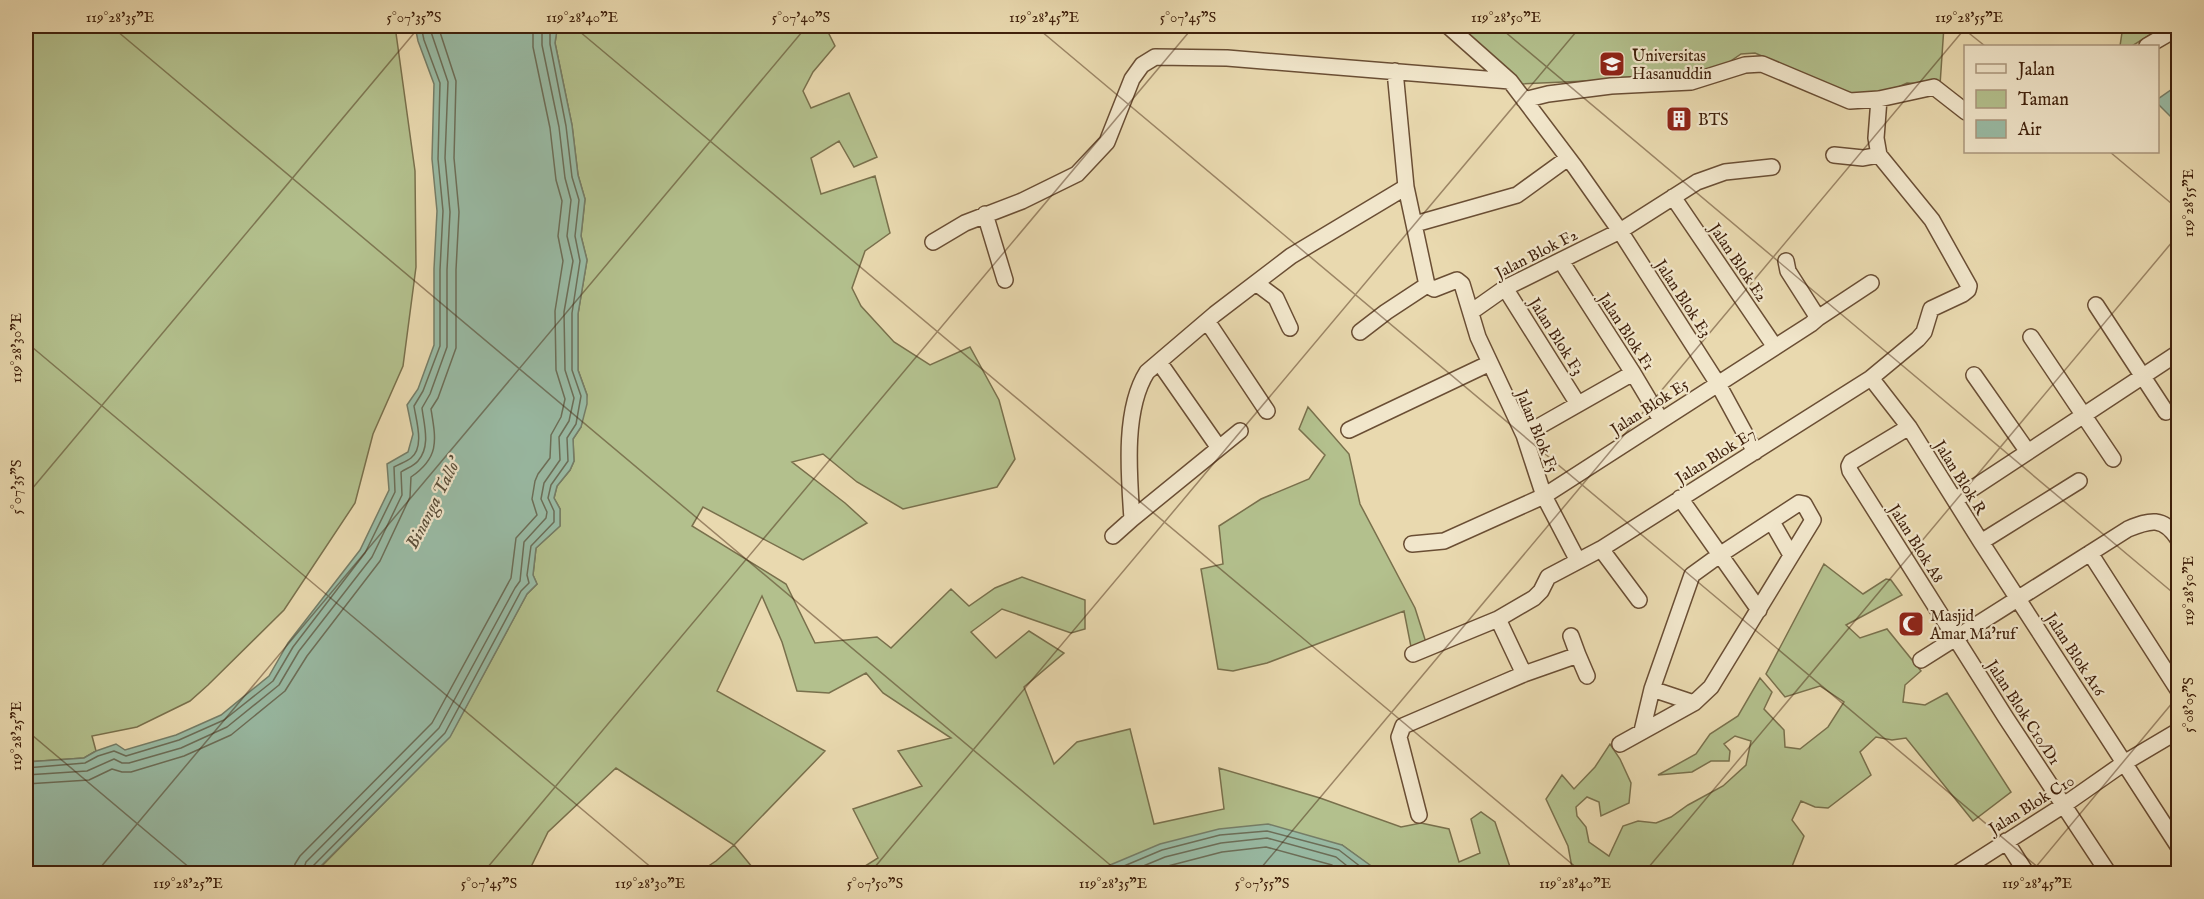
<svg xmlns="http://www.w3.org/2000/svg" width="2204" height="899" font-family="'IM FELL English',serif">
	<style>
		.green { fill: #b3c08d; stroke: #79704c; stroke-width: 1.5 }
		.water { fill: #99bba5; stroke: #757d67; stroke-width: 1.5 }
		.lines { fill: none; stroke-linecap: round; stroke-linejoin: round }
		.shore { stroke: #6c6e58; stroke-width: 1.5 }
		.minor-casing { stroke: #6a4e34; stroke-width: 18 }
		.minor { stroke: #f1e6cb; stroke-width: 15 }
		.ticks { fill: none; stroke: #3f200b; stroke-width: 1.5; stroke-opacity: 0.45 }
		.labels { text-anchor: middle; stroke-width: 4.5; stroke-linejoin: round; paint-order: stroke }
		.poi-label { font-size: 16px; fill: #3f200b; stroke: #f1e6cb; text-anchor: start }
		.street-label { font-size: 16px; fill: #3f200b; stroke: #f1e6cb }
		.water-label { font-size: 18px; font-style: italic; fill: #5a4e39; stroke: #f1e6cb }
		.neatline { fill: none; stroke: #3f200b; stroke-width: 2 }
		.ticks-label { font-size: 15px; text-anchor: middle; fill: #3f200b }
	</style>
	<rect width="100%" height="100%" fill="#e9d9af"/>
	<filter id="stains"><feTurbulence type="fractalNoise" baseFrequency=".00333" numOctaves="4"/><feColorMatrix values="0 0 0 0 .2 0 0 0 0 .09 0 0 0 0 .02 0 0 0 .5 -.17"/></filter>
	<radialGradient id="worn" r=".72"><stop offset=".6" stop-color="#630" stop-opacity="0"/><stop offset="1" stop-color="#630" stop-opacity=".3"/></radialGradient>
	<path class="green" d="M26,26H395L415,171L416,267L403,366L373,434L355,503L284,610L208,685L190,701L137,727L92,736L96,751L84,758L26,762Z
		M555,26H780L783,28L788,26H825L835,46L813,72L803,91L811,108L849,93L877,157L854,167L839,141L811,158L821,194L875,176L890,233L865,251L852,288L861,306L894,342L930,365L970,347L999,400L1015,459L997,487L903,509L857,482L823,454L792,462L845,503L867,523L803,560L703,507L692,526L786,584L815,643L877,637L891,648L951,589L969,606L995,588L1022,577L1085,600V629L1071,633L1002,609L971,632L996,658L1029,631L1064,653L1024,687L1054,764L1077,742L1130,729L1154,824L1224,809L1219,768L1320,798L1401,827L1421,823L1449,829L1459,862L1480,853L1471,819L1481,812L1495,822L1512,873H1380L1342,845L1098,870L1091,873H854L878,858L853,809L922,786L898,751L951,738L883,693L866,673L829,693L797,691L782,642L762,596L717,691L825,751L734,845L757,873H698L716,861L734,845L616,768L548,832L528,873L314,874L450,736L527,594L537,584L533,575L536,548L560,526V509L554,498L557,486L570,470L574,461L573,439L581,427L587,395L578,370V314L587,260L581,236L585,199L578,175L572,125L555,43L557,30Z
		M1457,26H1944L1940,85L1907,83L1892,90L1854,95L1755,53L1741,54L1719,69L1700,76L1519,84Z
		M2123,26H2164L2132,46H2120Z
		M1308,407L1349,454L1360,504L1415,608L1429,652L1411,647L1404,611L1267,663L1233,671L1218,669L1201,569L1223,564L1219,526L1261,499L1309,479L1325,455L1299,429Z
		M1824,564L1863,594L1886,579L1891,580L1902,595L1846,625L1860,638L1887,629L1921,671L1905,685L1903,702L1925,705L1947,693L2011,792L1973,821L1906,738L1892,740L1876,737L1860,752L1871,775L1828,808L1815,807L1801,801L1792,820L1804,836L1789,874H1604V871L1573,873L1568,846L1546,799L1562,775L1574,789L1595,767L1610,744L1620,759L1631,783L1629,803L1601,816L1599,802L1587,797L1576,807L1577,816L1586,827L1589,842L1609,856L1623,826L1638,821L1656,823L1671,817L1688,805L1723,786L1746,765L1751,741L1735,736L1724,744L1730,751L1729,761H1711L1692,772L1658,775L1696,754L1710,734L1738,716L1760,678L1772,692L1764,709L1784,730L1785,747L1800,749L1828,727L1844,702L1820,686L1785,697L1766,674Z"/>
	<path class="water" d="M415,26H555L557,30L555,43L572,125L578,175L585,199L581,236L587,260L578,314V370L587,395V404L581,427L573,439L574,461L570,470L557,486L554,498L560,509V526L536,548L533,575L537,584L527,594L450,737L314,873H26V762L84,758L96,751L116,744L125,750L176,735L221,715L269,676L288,643L360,550L389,490L387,464L408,452L413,434L407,405L418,389L434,345V269L437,211L432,159L434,84L418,41Z
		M2178,85V122L2177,123L2158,104V99Z
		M1268,824L1342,845L1381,873H1091L1160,844L1219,829Z"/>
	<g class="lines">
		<path class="shore" d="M26,768L85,763L98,756L114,751L126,756L179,740L224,720L273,681L293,647L365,553L395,492L394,467C399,464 406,462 411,458C425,447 416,420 414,406L423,391L440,346V270L443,211L438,159L440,83L424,40L421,26
			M26,775L87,771L114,759L122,763H129L181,748L227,727L279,685L299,651L372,557L402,495L401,472C407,468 414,466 418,461C431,446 424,425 422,408L430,394L447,347V270L450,212L445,158L448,82L429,26
			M26,784L89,780L112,769L122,772H131L184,756L231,735L285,691L307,656L380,561L410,497L411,477C440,457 436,440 431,409L438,398L456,348V270L459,212L454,158L456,81L438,26
			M293,874L295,864L300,856L432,723L511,578L516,538L537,515L532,499L535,481L538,474L550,458L551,435L561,417L565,399L556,370L555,311L563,261L558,236L562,201L556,180L550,128L533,47V26
			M302,874L306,862L439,728L515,588L520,581L524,542L546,518L547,512L541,499L544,483L560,460L559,437L569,421L574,398L565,370L564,312L573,261L567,236L571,200L565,178L559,127L542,45V26
			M310,874L312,867L445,733L521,591L529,583L527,575L531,546L554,522V511L548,498L551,485L568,461L567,438L576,424L581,396L572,370V313L580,261L575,236L579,200L572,177L566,126L550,44V26
			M1105,874L1162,850L1220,835L1267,831L1339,850L1370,874
			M1124,874L1165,857L1221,843L1267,838L1336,857L1357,874
			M1148,874L1168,866L1222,852L1266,847L1332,865L1343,874"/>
		<g class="minor-casing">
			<path id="minor" d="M1448,26L1510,81L1575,167L1620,231L1718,384L1755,452
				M2147,46L2178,28
				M1395,71L1406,187
				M1524,100L1548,94L1611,86L1691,82L1745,65L1762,64L1850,101L1879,99L1934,87L1966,112
				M1834,155L1863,158L1879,155
				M1673,197L1775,347
				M985,214L1005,280
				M1415,224L1517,195L1568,158
				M933,242L965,223L1022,201L1077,174L1107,142L1132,79L1142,65L1155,57L1227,58L1510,81
				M1561,261L1633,373L1661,420
				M1256,283L1276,298L1290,328
				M1427,285L1434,289L1457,280L1462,284L1478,337L1524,435L1544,496L1578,561
				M1505,288L1578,404
				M2096,305L2166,412
				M1471,312L1505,288L1620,231L1697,182L1725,172L1772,167
				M1818,318L1871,283
				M1207,321L1267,411
				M1360,332L1386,312L1427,285
				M2031,337L2113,459
				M1159,362L1219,448
				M1974,375L2028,452
				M1871,378L1909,427L1981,542L2178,846
				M1909,427L1851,462L1849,466L1850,471L2006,718L2109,874
				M1349,430L1490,363
				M1524,435L1633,373
				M1680,498L1759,610
				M1955,500L2178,353
				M1132,519L1240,431
				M1772,522L1791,555
				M1113,536L1132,519C1129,475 1123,410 1147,372L1215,314L1291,256L1406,187L1427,285
				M1981,542L2079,481
				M1412,544L1444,541L1544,496L1811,324L1818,318L1788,271L1786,261
				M1601,549L1639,600
				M2090,553L2178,690
				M1413,654L1498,619
				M1578,655L1587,676
				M1921,660L2128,529C2150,520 2163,516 2178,539
				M1524,674L1578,655L1571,636
				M1652,689L1694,703
				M1620,744L1694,703L1711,687L1813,520L1804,504L1799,503L1721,554L1692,575L1652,689L1642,731
				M1419,815L1399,737L1403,726L1524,674L1498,619L1534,598L1541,591L1548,577L1601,549L1871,378L1918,339L1924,332L1931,309L1963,294L1968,290L1969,286L1932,220L1879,155L1876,138L1879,99
				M2006,841L2027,874
				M1956,874L2064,805L2124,763L2178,731"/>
		</g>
		<use href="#minor" class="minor"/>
	</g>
	<path class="ticks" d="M111,26L1121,874M573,26L1584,874M1035,26L2046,874M1498,26L2178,597M1960,26L1985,46M26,35L33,26M2110,152L2178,209M26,342L659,874M26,496L420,26M26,730L197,874M95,874L807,26M482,874L1194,26M869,874L1581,26M1256,874L1967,26M1643,874L2178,235M2030,874L2178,696"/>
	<defs>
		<g id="university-square" transform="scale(1.35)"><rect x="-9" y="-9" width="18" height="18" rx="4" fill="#8f2418" stroke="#f1e6cb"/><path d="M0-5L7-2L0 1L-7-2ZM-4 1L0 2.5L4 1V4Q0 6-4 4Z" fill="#fff"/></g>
		<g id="building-square" transform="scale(1.35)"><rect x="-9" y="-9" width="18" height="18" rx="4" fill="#8f2418" stroke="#f1e6cb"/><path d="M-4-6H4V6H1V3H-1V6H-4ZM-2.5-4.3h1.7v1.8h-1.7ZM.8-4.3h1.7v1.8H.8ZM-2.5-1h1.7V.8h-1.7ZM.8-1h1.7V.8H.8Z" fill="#fff"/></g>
		<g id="mosque-square" transform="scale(1.35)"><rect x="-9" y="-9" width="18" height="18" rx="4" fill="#8f2418" stroke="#f1e6cb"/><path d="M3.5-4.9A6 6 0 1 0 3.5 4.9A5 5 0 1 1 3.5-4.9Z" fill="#fff"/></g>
	</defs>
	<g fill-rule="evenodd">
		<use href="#university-square" x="1612" y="64"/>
		<use href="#building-square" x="1679" y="119"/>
		<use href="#mosque-square" x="1911" y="624"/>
	</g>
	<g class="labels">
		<g class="poi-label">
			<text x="1632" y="61">Universitas<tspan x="1632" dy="18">Hasanuddin</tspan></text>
			<text x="1698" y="125">BTS</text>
			<text x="1930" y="621">Masjid<tspan x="1930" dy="18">Amar Ma'ruf</tspan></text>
		</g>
		<g class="street-label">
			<text transform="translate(1536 253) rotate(-27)" y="6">Jalan Blok F2</text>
			<text transform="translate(1739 262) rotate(56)" y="6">Jalan Blok E2</text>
			<text transform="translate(1684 298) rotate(57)" y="6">Jalan Blok E3</text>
			<text transform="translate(1627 331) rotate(57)" y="6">Jalan Blok F1</text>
			<text transform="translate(1557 336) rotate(58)" y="6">Jalan Blok F3</text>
			<text transform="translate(1649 406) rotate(-33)" y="6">Jalan Blok E5</text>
			<text transform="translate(1538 431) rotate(68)" y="6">Jalan Blok F5</text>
			<text transform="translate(1715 455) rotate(-32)" y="6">Jalan Blok E7</text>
			<text transform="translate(1961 477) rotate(58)" y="6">Jalan Blok R</text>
			<text transform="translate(1917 543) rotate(58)" y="6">Jalan Blok A8</text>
			<text transform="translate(2076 654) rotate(57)" y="6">Jalan Blok A16</text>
			<text transform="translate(2024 712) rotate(57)" y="6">Jalan Blok C10/D1</text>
			<text transform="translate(2031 804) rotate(-32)" y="6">Jalan Blok C10</text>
		</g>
		<g class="water-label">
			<text transform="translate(433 503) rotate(-63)" y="6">Binanga Tallo'</text>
		</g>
	</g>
	<rect width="2204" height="899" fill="none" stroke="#e9d9af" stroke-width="66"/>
	<rect x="1964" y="45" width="195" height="108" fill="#f1e6cb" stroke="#aa977e" stroke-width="1.5"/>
	<rect x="1976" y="64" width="30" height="9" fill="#f1e6cb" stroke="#aa977e" stroke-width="1.5"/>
	<text x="2018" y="75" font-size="18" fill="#3f200b">Jalan</text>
	<rect x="1976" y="90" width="30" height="18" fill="#b3c08d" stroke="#aa977e" stroke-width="1.5"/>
	<text x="2018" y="105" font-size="18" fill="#3f200b">Taman</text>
	<rect x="1976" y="120" width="30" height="18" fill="#99bba5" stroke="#aa977e" stroke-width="1.5"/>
	<text x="2018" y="135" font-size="18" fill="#3f200b">Air</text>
	<rect x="33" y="33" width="2138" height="833" class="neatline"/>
	<g class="ticks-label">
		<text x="120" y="22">119°28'35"E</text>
		<text x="414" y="22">5°07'35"S</text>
		<text x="582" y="22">119°28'40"E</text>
		<text x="801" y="22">5°07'40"S</text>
		<text x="1044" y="22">119°28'45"E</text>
		<text x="1188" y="22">5°07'45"S</text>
		<text x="1506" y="22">119°28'50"E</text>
		<text x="1969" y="22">119°28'55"E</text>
		<text transform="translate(2188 203) rotate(-90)" y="5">119°28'55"E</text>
		<text transform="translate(16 348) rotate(-90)" y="5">119°28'30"E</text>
		<text transform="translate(16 487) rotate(-90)" y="5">5°07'35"S</text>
		<text transform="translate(2188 591) rotate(-90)" y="5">119°28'50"E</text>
		<text transform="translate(2188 705) rotate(-90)" y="5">5°08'05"S</text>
		<text transform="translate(16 736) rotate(-90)" y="5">119°28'25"E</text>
		<text x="188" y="888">119°28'25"E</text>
		<text x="489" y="888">5°07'45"S</text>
		<text x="650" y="888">119°28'30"E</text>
		<text x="875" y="888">5°07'50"S</text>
		<text x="1113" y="888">119°28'35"E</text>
		<text x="1262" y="888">5°07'55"S</text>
		<text x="1575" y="888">119°28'40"E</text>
		<text x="2037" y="888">119°28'45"E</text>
	</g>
	<rect width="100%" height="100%" filter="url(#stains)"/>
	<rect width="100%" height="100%" fill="url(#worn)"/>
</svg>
